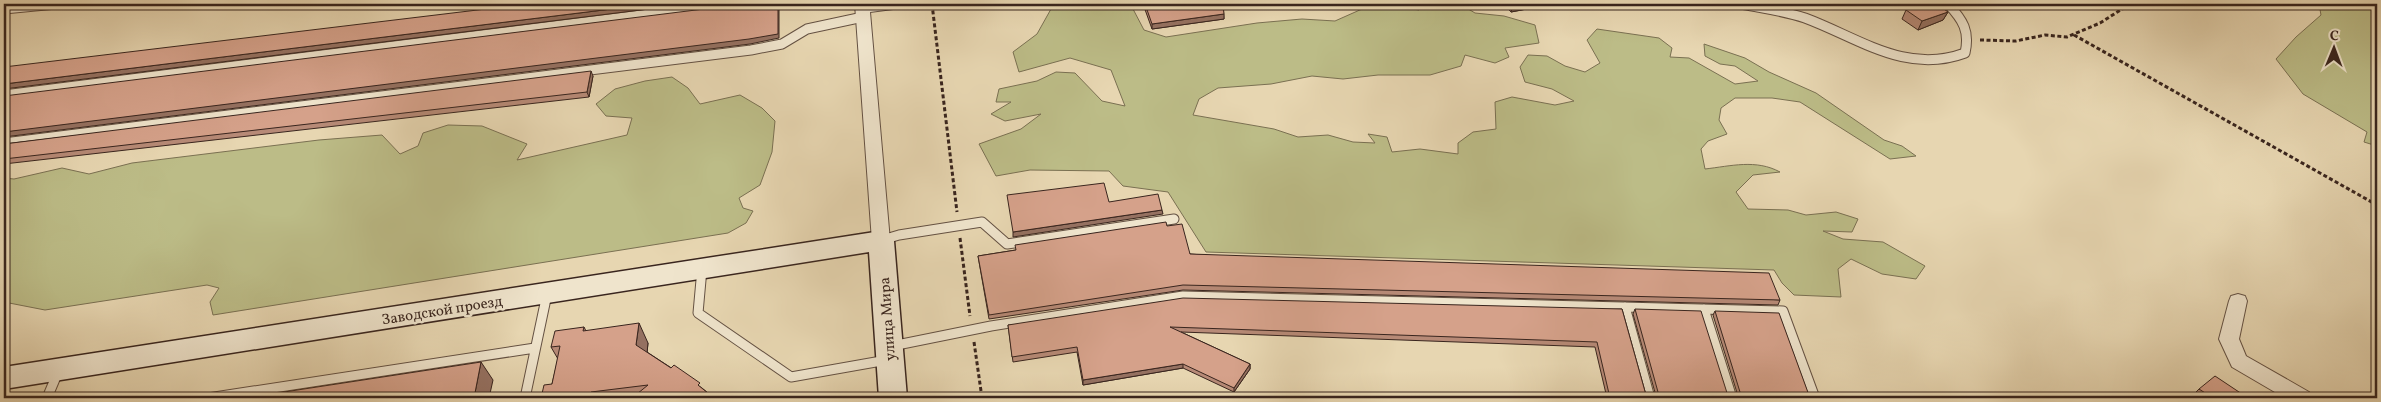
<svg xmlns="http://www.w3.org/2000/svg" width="2381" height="402" font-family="Vollkorn,serif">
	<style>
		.green { fill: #bcbc87; stroke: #7a7052 }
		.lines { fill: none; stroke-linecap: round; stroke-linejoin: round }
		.service-casing { stroke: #645143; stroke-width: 11 }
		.minor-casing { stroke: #645143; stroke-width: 2 }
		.secondary-casing { stroke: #39251e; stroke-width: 3 }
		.path { stroke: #39251e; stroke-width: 3; stroke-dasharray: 4 2.5; stroke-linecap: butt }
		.service { stroke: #efe4cc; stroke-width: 9 }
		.minor { fill: #efe4cc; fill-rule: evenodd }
		.secondary { fill: #efe4cc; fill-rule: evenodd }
		.wall { fill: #b78a77; stroke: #39251e }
		.shaded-wall { fill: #957161; stroke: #39251e }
		.building { fill: #d5a18a; stroke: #39251e }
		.labels { text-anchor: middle; stroke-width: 5; stroke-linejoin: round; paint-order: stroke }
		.street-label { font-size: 15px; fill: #39251e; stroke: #efe4cc }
	</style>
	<rect width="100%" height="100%" fill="#e7d6b1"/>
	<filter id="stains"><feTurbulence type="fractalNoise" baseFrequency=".004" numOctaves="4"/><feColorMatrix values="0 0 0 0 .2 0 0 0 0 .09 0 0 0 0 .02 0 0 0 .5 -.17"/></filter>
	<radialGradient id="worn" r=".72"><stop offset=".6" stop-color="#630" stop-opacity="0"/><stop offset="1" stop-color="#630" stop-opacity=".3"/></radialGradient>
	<path class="green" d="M1090,4L1102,9H1133L1144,30L1166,37L1257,23L1302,19L1335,21L1362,9L1395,6L1419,10L1422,4H1460L1475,13L1504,16L1535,25L1539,43L1505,48L1509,57L1495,63L1465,55L1461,66L1430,75H1378L1343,79L1312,76L1271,84L1218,88L1199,99L1193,115L1274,129L1298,137L1328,135L1353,142L1375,143L1368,134L1387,137L1392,152L1420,149L1458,154V143L1473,132L1496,129L1495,102L1512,97L1555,105L1574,101L1552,89L1525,82L1520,67L1528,55L1547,56L1565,66L1585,72L1600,63L1587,40L1597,29L1659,38L1672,48L1670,57L1689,58L1735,84L1758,81L1735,66L1720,64L1705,56L1704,44L1745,58L1769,72L1816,93L1884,140L1902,146L1916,156L1890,159L1800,102L1772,98H1735L1721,108L1719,120L1727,134L1708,141L1701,149L1705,169C1731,166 1756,159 1780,172L1753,175L1736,192L1748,209L1788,210L1806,215L1836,212L1858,219L1852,232L1823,231L1843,239L1883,242L1925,266L1916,279L1882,274L1851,259L1838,269L1841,297L1794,295L1782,283L1774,270L1206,252L1168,192L1123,186L1109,171L1030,170L996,176L979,144L1021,129L1041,114L1005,121L991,114L1011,102H996L999,89L1037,81L1056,72L1075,73L1102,101L1125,106L1111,70L1070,58L1019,72L1013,52L1037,34L1051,9Z
		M2319,4H2377V146L2364,142L2367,132L2303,94L2276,59L2296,37L2321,15Z
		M672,77L688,88L700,104L740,95L762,108L775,121L772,152L760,185L739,198L743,208L753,211L746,223L728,233L213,315L210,302L219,288L207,285L45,310L4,302V178L14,179L62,168L89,174L132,163L319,140L382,135L400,154L418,146L423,133L448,125L482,126L527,144L517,160L627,135L632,118L606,116L596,104L615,89L645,81Z"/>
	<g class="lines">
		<g class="service-casing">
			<path id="service" d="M1741,4C1762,8 1784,11 1805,18C1859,38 1906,75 1965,53C1970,31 1963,20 1948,4
				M4,9L56,4
				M4,95L729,4
				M4,143L751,50L782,44L807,29L863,17
				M882,240L899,235L982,222L1007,244L1174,219
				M702,269L698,313L791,377L887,360
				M1625,307L1650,398
				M1704,309L1732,398
				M892,346L991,326L1183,296L1783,311L1815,398
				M47,398L58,372
				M208,398L535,348
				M525,398L547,294"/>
		</g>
		<g class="minor-casing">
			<path id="minor" d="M855,4H900L893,9L870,12L890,241L887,246L881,248L875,246L872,241Z
				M2238,294L2245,296L2247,301L2239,339L2246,356L2309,392L2312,398H2285L2232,367L2219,339L2229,301L2231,296Z"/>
		</g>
		<g class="secondary-casing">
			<path id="secondary" d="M881,231L890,234L894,241L907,398H879L869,252L4,389V367Z"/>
		</g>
		<path class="path" d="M932,4L957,212
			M2074,35L2377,205
			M1980,40L2016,41L2045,35L2067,37L2100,23L2130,4
			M960,238L970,316
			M974,342L982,398"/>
		<use href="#service" class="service"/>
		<use href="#minor" class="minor"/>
		<use href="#secondary" class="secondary"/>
	</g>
	<path class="wall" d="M1143,4H1223L1224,19L1152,29Z
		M1504,4H1553L1511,12Z
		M1906,10L1948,12L1943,20L1918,30L1902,19Z
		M593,76L589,97L4,164V144Z
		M1167,226L1190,254L1780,300L1778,305L1183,290L989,319L978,256Z
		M1622,309L1646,395L1651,398H1607L1595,347L1181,332L1250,364V369L1234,392L1183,368L1083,385L1077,352L1013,362L1008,325Z
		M1635,309L1728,396L1656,398V396L1633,314Z
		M1715,311L1810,398H1738V396L1713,315Z
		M584,327L586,331L648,343L647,352L702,388L714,398H541L552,384L558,359L551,347Z
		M2199,389L2248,398H2202L2195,393Z"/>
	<path class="shaded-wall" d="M652,4H689L4,89V84Z
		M779,4V38L750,44L4,137V132Z
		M1532,4H1553L1511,12L1512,8Z
		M1948,12L1943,20L1918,30L1922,21Z
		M1224,14V19L1152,29V24Z
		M591,71L593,76L589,97L587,92Z
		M1162,210L1163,214L1013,237V232Z
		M639,323L648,343L646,364L636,345Z
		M481,362L493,380L489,398H474Z
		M1183,364V368L1083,385V380Z
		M1250,364V369L1234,392V388Z"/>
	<path class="building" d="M495,4H652L4,84V67L494,8Z
		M731,4H778V34L749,39L4,132V96L728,6Z
		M1145,4H1223L1224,14L1152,24Z
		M1509,4H1532L1512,8Z
		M1923,4H1937L1948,12L1922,21L1906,10Z
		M591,71L587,92L4,159V144Z
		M1104,183L1109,202L1158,194L1162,210L1013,232L1007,195Z
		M1166,222L1167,226L1182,224L1190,254L1769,273L1780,300L1183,285L989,315L978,256L1016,250L1015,245Z
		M1183,298L1622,309L1646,395L1651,398H1610L1597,342L1170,327L1250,364L1234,388L1183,364L1083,380L1077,347L1012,357L1008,325Z
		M1635,309L1701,311L1728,396L1731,398H1656H1657L1658,392Z
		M1715,311L1779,313L1810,398H1737L1739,397L1740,392Z
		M639,323L636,345L671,368L674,365L700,383L698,385L714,398H632L648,385L591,392V394L561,398H541L544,385L552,384L560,346L551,347L555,331L584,327L583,331Z
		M481,362L474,398H245Z
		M2215,376L2248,398H2213L2199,389Z
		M1397,394L1399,398H1372Z"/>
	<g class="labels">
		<g class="street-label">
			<text transform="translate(442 310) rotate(-9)" y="5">Заводской проезд</text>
			<text transform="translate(887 319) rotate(-94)" y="5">улица Мира</text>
		</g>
	</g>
	<rect width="2381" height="402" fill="none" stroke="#e7d6b1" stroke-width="20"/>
	<rect x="5" y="5" width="2371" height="392" fill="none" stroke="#39251e" stroke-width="2.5"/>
	<rect x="10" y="10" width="2361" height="382" fill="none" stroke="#39251e"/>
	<g transform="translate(2334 48) rotate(1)" stroke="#efe4cc" stroke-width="4" paint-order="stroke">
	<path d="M0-4L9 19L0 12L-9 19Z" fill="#39251e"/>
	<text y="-8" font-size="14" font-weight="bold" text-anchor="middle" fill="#39251e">С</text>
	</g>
	<rect width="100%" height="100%" filter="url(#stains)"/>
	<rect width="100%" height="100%" fill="url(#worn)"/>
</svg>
